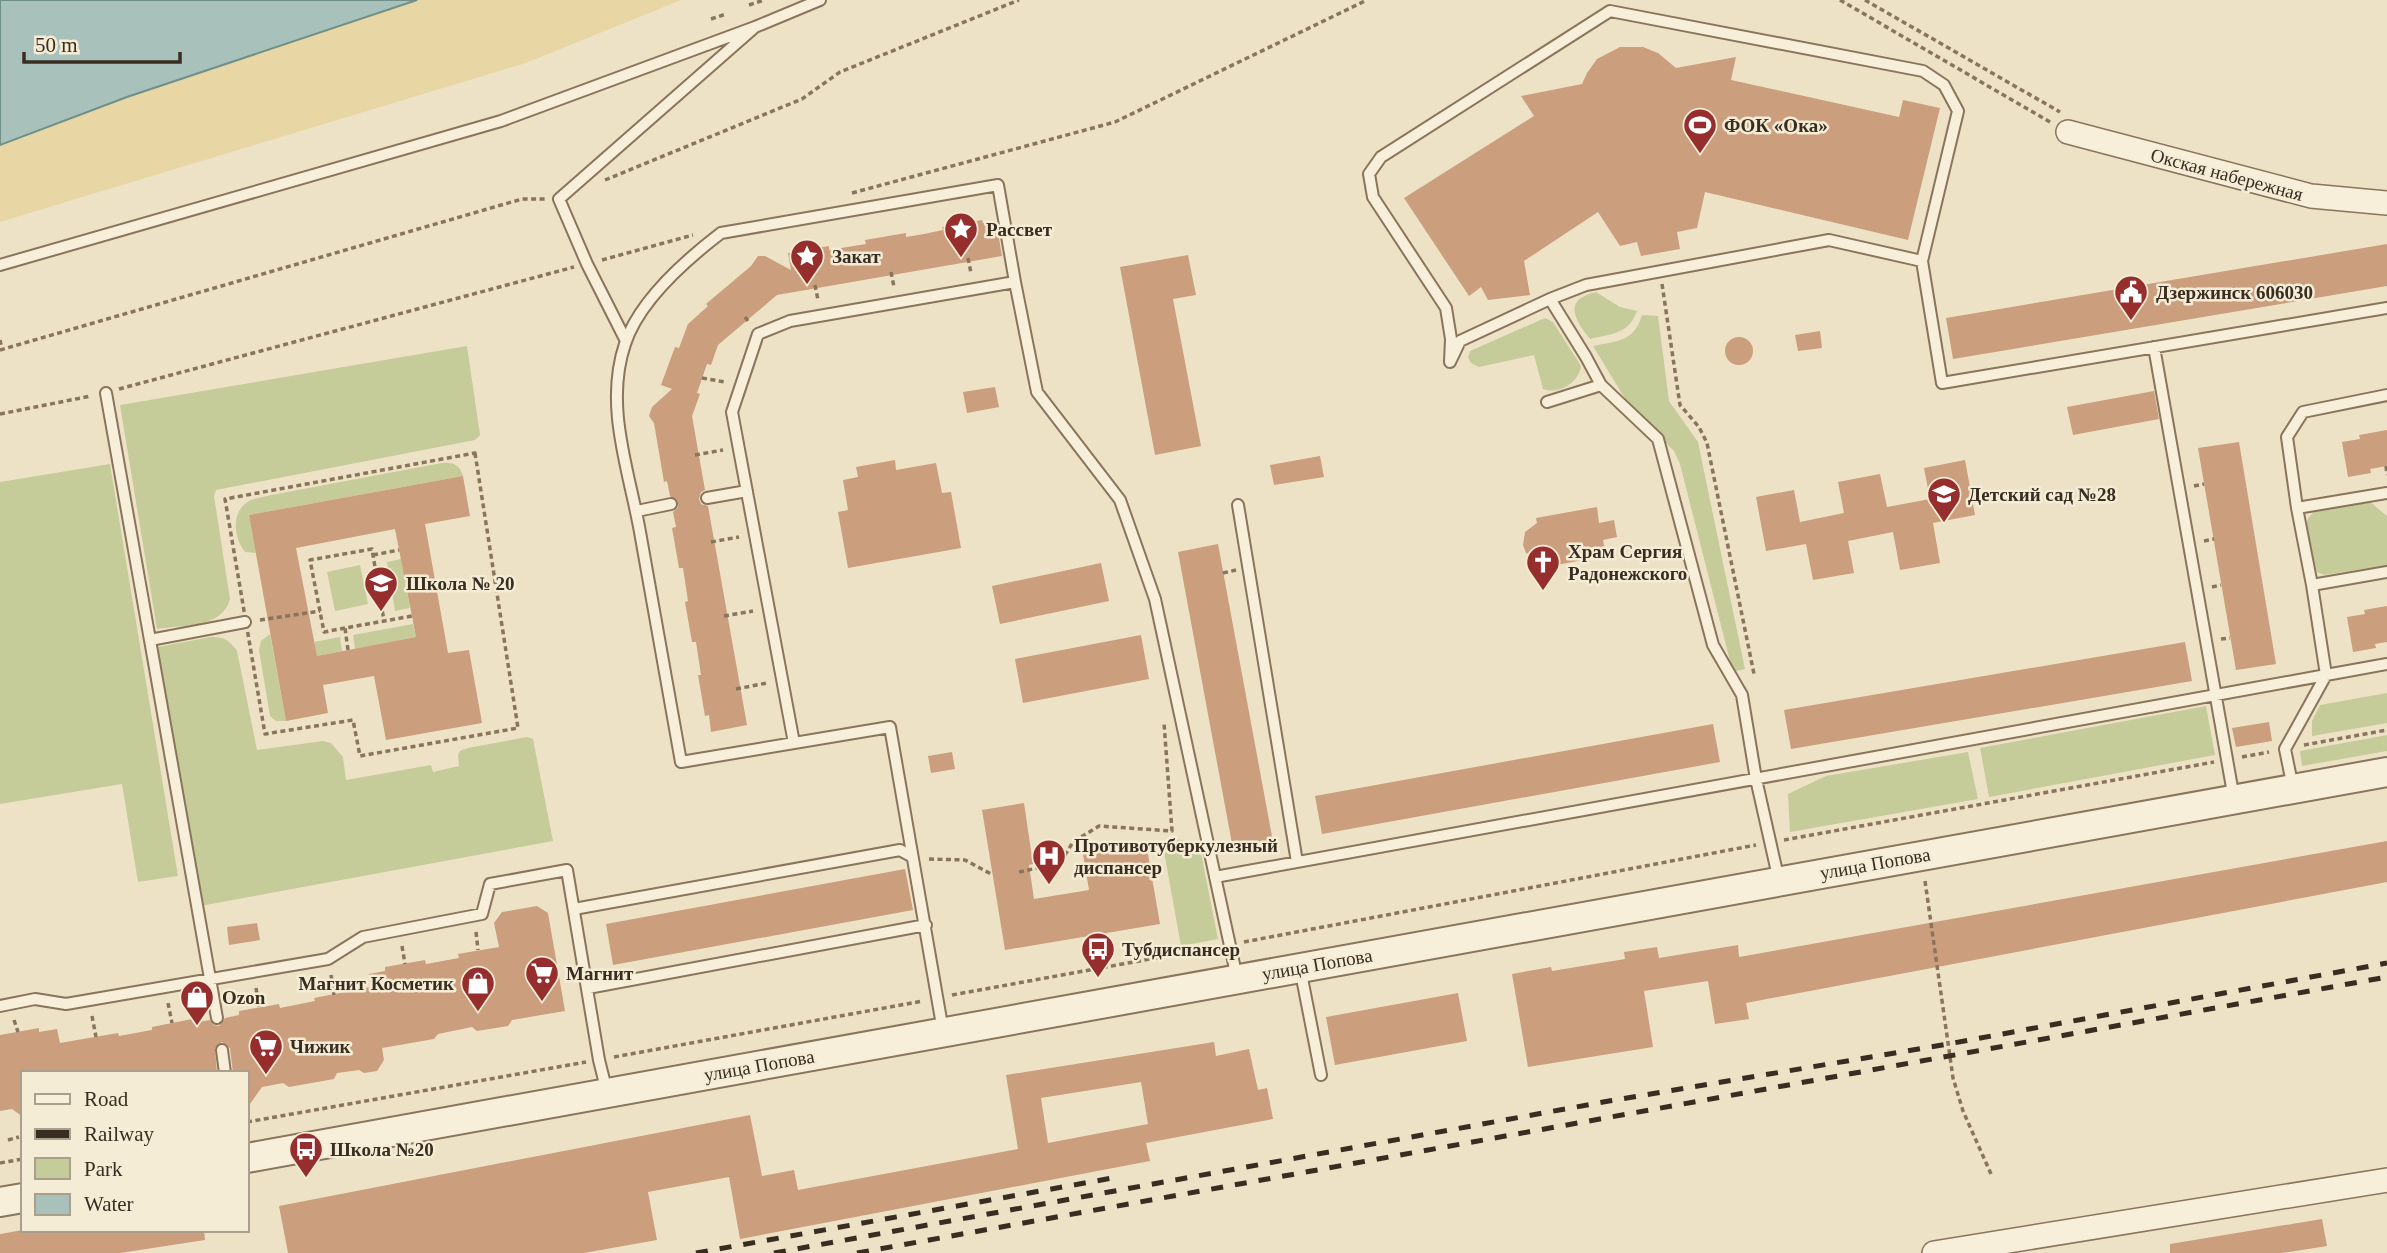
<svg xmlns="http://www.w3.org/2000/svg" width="2387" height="1253" font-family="'Times New Roman',serif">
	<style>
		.green { fill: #c5cc9a }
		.sand { fill: #e8d7a4 }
		.water { fill: #a8c1ba; stroke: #6e9088; stroke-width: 2 }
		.building { fill: #cb9e7d; fill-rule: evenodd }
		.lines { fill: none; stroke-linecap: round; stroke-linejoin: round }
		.service-casing { stroke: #89745c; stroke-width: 14 }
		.minor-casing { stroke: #89745c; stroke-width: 26 }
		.tertiary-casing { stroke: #89745c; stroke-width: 32 }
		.path { stroke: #89745c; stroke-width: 3.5; stroke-dasharray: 5 3.5; stroke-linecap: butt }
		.service { stroke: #f8efda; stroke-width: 10 }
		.minor { stroke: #f8efda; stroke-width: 23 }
		.tertiary { stroke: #f8efda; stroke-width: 28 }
		.rail { stroke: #392c20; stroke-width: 5; stroke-dasharray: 12 12; stroke-linecap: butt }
		.labels { text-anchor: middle; stroke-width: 5; stroke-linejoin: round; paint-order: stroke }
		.poi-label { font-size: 19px; font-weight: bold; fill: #392c20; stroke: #f5ecd6; text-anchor: start }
		.street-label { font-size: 19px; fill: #392c20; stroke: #f5ecd6 }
	</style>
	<rect width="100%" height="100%" fill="#ede2c6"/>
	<path class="green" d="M1596,292L1620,307L1637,311C1629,334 1611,334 1590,339C1575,320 1562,300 1596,292Z
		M1642,315L1658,316L1669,401L1698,442L1745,669L1736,671L1731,665L1680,464L1674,451L1630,407L1593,346C1618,341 1634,342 1642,315Z
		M1545,318L1553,322L1581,366C1579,383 1558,395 1543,389L1534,355L1479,367L1471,363L1468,357L1470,351Z
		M467,346L479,428L480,435L475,440L216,490L214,496L230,599C222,629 182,625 157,629L120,405Z
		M442,463C453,462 460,465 463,476L249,515L256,553L245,552C234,538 230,512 249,501C255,498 264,497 271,495Z
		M110,464L178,876L138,882L122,784L0,804V482Z
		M2369,501L2387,516V565L2324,575L2317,572C2315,562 2306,530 2307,522C2310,504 2354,503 2369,501Z
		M401,559L410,608L395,611L387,562Z
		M360,565L368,604L335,611L327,572Z
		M413,624L416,637L355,649L353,635Z
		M270,634L286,721H276L270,716L259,650L261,641Z
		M211,637C225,637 229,640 237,651L257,750L323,741L331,743L343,757L346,780L431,765L433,772L459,766L458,755L460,751L468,748L527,737L533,739L553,841L200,906L158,647Z
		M340,637L342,651L317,656L314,642Z
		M2387,693V723L2312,736V721L2320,705Z
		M2206,706L2215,755L1989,797L1980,748Z
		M2387,735V751L2302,766L2300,751Z
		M1968,752L1978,799L1790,832L1788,794L1826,776Z
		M1169,838L1199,843L1218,939L1181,946L1163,846Z"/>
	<path class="sand" d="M417,0H681L526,63L0,222V145L127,97Z"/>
	<path class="water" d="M0,0H417L127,97L0,145Z"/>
	<path class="building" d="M1620,47H1643L1658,53L1676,68L1736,57L1731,80L1899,117L1903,100L1940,108L1908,240L1705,192L1697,228L1677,232L1680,249L1641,256L1637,242L1620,246L1598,212L1524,261L1530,295L1488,300L1481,287L1469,296L1404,198L1534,116L1521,96L1582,84L1587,73L1597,59Z
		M982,220L983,223L996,221L1002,256L777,295L718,345L711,365L707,364L697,393L700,394L692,416L705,490L701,492L699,499L701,504L708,506L747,725L711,732L709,715L705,716L698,675H701L696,642H692L685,602L688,601L683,568H679L672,528L676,527L673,512L678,507V502L670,496L667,481L664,482L654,423L649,416L652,407L672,389L661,385L675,347L679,348L688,324L708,306L706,304L751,266L758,256H765L791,270L788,253L829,246V250L866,244L865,240L906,233V237L924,234L943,230L942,227Z
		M2387,244V286L1953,359L1946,318Z
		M1188,255L1196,295L1173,299L1201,446L1155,455L1120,267Z
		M1820,331L1822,348L1798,351L1795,335Z
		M1725 351a14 14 0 1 1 28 0a14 14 0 1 1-28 0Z
		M995,387L999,407L967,413L963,392Z
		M2154,391L2159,419L2073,435L2067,407Z
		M2387,430V466L2370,469L2371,473L2348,477L2342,442L2360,439L2359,435Z
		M2239,442L2276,664L2236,670L2198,448Z
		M1320,456L1324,477L1274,485L1270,465Z
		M895,460L896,470L936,463L942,493L951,492L961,548L848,568L838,512L848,510L843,480L858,477L856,467Z
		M1965,460L1975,515L1933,523L1940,563L1900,570L1893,532L1848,541L1854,573L1813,580L1806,544L1766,551L1756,497L1794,490L1800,522L1844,513L1838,482L1880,474L1887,507L1930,499L1924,468Z
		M463,476L470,516L425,524L448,653L469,650L482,723L386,740L374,676L323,685L328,713L286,721L249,515ZM395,529L416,637L317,656L296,548Z
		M1597,507L1599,523L1614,520L1617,537L1603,540L1606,556L1545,567L1544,561L1526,553L1523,545L1525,532L1537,523L1536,518Z
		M1218,544L1273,842L1233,849L1178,552Z
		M1101,563L1109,601L1000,624L992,586Z
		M2387,606V642L2375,644L2376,648L2353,652L2347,617L2365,614L2364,610Z
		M1141,635L1149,679L1023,703L1015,659Z
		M2185,642L2192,681L1791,749L1784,710Z
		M2269,722L2272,741L2236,747L2232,728Z
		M1713,724L1720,762L1322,834L1315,796Z
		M952,752L955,769L931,773L928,756Z
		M1024,803L1033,864L1029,865L1034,899L1089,890L1083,854L1146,843L1160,924L1005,950L982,810Z
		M2387,841V882L1746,1003L1749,1019L1715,1024L1708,981L1644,991L1653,1047L1528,1067L1512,974L1551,967L1552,971L1625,959L1624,952L1657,947L1659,958L1738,945L1739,957Z
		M905,869L913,910L613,965L606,924Z
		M537,906L548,913L565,1011L512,1020L508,1026L477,1031L472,1027L438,1034L434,1039L382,1048L384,1060L377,1071L364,1073L359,1070L337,1073L334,1079L289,1087L283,1083L262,1087L247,1108V1073H233L230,1048L222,1042L215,1048L217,1073H23V1117L12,1109L0,1111V1035L39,1028V1032L57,1029L60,1043L118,1033L119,1036L152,1030V1027L192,1019L193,1023L210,1020L214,1025L219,1026L225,1018L239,1015V1011L279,1004L280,1008L315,1001L314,998L371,987L369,974L385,971V967L425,960L426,964L459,958L458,954L499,947L494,923L502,912Z
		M257,923L260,940L229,945L227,927Z
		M1458,993L1467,1041L1335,1065L1326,1017Z
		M1214,1042L1216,1056L1249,1049L1258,1090L1267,1088L1273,1119L1146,1143L1150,1161L740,1239L729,1177L648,1192L657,1240L584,1253H288L279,1206L750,1115L762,1176L794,1170L798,1190L1018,1149L1006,1075ZM1141,1082L1148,1124L1048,1143L1041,1098Z
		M2322,1219L2327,1246L2282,1253H2170V1244Z
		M23,1230H204L205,1240L120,1253H0V1234Z"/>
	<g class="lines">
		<g class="service-casing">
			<path id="service" d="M1922,261L1942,383L2387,308
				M0,265L501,121L755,27
				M1015,282L1037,392L1120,500L1155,599L1237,978
				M1550,299L1586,285L1829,240L1922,261L1958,111L1944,85L1923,71L1610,11L1381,157L1369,174L1373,197L1446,308L1451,339L1450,362L1460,341L1550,299L1586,357L1601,385
				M626,341L587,264L559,199L755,27L820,0
				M2154,347L2234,799
				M106,393L150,640L245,622
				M2387,395L2303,412L2287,437L2297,508L2387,493
				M1547,402L1601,385L1658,439L1713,645L1742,695L1756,779L1779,881
				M707,498L747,491
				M1238,505L1297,862
				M2297,508L2312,585L2387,572
				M637,511L671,504
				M150,640L217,1018
				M794,743L732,412L758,334L790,321L1015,282L998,185L721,233C687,259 639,301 625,344C604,406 629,470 640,532C654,608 667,685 681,762L890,727L943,1031
				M2293,788L2285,749L2326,675L2387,664
				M1215,877L2326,675L2312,585
				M574,909L900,850L911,856
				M1300,968L1321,1075
				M588,988L926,925
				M0,1006L35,999L66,1004L328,959L363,937L482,914L490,884L567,870L599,1060L607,1092
				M222,1050L225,1073"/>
		</g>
		<g class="minor-casing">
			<path id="minor" d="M2068,132L2311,196L2387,203
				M1934,1253L2387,1180"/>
		</g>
		<g class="tertiary-casing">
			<path id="tertiary" d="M247,1158L2387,772
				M0,1202L23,1198"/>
		</g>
		<path class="path" d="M1840,0L2050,122
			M1865,0L2060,112
			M749,5L764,0
			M711,19L726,14
			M605,180L802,99L840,72L1019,0
			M852,193L1115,122L1367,0
			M968,258L971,273
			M602,260L693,235
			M891,272L894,287
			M1662,284L1680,405L1699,427L1707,443L1754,674
			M815,285L818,300
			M745,317L750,324
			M0,340L2,350
			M0,350L522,199H545
			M702,378L725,382
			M119,389L574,267
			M0,414L91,396
			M475,453L518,728L360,756L353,720L265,734L225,499Z
			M695,455L723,450
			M2386,466L2387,475
			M2194,486L2204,484
			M2204,541L2214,539
			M711,542L739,537
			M373,555L399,550
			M1223,573L1236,570
			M2212,587L2221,585
			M724,616L753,611
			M260,620L320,611
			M345,628L324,632L310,560L372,549L384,621
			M2221,639L2230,638
			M348,650L345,628L412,616
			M736,689L767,683
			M2304,745L2387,730
			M2242,757L2269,752
			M1784,840L2214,762
			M929,859L965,860L993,875
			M1019,872L1060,863L1073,842L1099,826L1172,831L1164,723
			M1925,881L1953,1078L1963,1111L1991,1174
			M476,932L478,950
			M1244,942L1756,845
			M402,946L405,964
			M331,975L334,995
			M256,988L259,1007
			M952,995L1216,947
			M168,1003L172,1023
			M92,1016L96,1037
			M14,1020L18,1032
			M614,1057L923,1001
			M247,1122L586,1062
			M8,1140L19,1137
			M0,1163L23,1159"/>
		<use href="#service" class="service"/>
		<use href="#minor" class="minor"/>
		<use href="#tertiary" class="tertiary"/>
		<path class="rail" d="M696,1253L1118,1177
			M774,1253L1609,1101L1948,1044L2387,963
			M857,1253L2387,977"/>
	</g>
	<defs>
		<g id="stadium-pin" transform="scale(1.75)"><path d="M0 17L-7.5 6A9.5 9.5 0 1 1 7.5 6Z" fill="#962e2e" stroke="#f5ecd6"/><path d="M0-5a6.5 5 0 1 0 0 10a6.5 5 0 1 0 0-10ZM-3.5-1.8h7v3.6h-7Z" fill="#fff"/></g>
		<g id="sight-pin" transform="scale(1.75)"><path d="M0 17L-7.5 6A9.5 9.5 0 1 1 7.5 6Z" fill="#962e2e" stroke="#f5ecd6"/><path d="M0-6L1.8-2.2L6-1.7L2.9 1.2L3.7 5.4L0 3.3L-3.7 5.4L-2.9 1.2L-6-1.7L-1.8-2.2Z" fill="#fff"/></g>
		<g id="civic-pin" transform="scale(1.75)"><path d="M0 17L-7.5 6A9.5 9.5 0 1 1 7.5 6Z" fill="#962e2e" stroke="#f5ecd6"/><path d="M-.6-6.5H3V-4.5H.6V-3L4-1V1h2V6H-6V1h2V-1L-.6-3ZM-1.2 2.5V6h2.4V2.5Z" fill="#fff"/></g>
		<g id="school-pin" transform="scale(1.75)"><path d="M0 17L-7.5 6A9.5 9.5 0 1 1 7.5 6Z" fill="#962e2e" stroke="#f5ecd6"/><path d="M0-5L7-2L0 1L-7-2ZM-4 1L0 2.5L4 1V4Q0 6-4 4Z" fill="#fff"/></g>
		<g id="church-pin" transform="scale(1.75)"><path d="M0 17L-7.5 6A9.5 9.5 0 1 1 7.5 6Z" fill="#962e2e" stroke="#f5ecd6"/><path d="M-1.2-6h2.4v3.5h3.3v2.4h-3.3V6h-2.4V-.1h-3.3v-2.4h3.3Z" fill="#fff"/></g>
		<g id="hospital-pin" transform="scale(1.75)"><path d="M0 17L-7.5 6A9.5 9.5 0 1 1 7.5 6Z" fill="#962e2e" stroke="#f5ecd6"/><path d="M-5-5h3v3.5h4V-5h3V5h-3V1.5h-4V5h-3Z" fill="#fff"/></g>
		<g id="bus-pin" transform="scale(1.75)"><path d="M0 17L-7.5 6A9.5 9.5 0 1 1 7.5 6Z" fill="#962e2e" stroke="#f5ecd6"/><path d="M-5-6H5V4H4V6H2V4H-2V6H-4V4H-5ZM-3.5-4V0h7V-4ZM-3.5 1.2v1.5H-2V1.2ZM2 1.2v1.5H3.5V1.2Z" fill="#fff"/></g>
		<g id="supermarket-pin" transform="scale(1.75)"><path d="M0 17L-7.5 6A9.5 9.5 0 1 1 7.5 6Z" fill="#962e2e" stroke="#f5ecd6"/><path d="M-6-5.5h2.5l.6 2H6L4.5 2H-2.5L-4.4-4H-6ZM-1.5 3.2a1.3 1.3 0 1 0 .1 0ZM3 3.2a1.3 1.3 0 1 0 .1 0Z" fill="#fff"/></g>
		<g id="shop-pin" transform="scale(1.75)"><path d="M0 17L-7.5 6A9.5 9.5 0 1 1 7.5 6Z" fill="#962e2e" stroke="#f5ecd6"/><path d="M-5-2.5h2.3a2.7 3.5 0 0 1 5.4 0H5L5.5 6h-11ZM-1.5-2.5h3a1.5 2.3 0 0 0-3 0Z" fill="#fff"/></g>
	</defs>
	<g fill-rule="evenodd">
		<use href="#stadium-pin" x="1700" y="125"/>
		<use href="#sight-pin" x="961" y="229"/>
		<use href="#sight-pin" x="807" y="256"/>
		<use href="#civic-pin" x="2131" y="292"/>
		<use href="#school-pin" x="1944" y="494"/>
		<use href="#church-pin" x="1543" y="562"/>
		<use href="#school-pin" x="381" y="583"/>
		<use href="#hospital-pin" x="1049" y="856"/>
		<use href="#bus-pin" x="1098" y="949"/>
		<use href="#supermarket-pin" x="542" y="973"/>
		<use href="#shop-pin" x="478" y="983"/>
		<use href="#shop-pin" x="197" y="997"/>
		<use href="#supermarket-pin" x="266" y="1046"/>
		<use href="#bus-pin" x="306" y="1149"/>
	</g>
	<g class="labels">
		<g class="poi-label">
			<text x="1724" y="132">ФОК «Ока»</text>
			<text x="986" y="236">Рассвет</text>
			<text x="832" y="263">Закат</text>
			<text x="2156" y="299">Дзержинск 606030</text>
			<text x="1968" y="501">Детский сад №28</text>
			<text x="1568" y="558">Храм Сергия<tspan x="1568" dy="22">Радонежского</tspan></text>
			<text x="406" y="590">Школа № 20</text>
			<text x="1074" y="852">Противотуберкулезный<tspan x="1074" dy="22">диспансер</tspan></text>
			<text x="1122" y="956">Тубдиспансер</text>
			<text x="566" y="980">Магнит</text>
			<text x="454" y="990" text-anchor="end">Магнит Косметик</text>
			<text x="222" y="1004">Ozon</text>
			<text x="290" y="1053">Чижик</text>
			<text x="330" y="1156">Школа №20</text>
		</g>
		<g class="street-label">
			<text transform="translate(2227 174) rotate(15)" y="7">Окская набережная</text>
			<text transform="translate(1875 863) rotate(-10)" y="7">улица Попова</text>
			<text transform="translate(1317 964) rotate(-10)" y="7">улица Попова</text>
			<text transform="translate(759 1065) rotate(-10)" y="7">улица Попова</text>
		</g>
	</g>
	<rect x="21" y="1071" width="228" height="161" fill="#f5ecd6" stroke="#aa9f8d" stroke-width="2"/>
	<rect x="35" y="1094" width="35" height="10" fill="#f8efda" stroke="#aa9f8d" stroke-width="2"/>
	<text x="84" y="1106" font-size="21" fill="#392c20">Road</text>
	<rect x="35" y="1129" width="35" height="10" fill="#392c20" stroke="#aa9f8d" stroke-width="2"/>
	<text x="84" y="1141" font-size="21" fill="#392c20">Railway</text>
	<rect x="35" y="1158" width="35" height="21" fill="#c5cc9a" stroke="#aa9f8d" stroke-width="2"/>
	<text x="84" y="1176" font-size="21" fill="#392c20">Park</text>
	<rect x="35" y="1194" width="35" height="21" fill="#a8c1ba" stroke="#aa9f8d" stroke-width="2"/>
	<text x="84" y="1211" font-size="21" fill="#392c20">Water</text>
	<path d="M24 52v10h156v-10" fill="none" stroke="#392c20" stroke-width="3.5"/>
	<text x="35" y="52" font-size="21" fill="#392c20" stroke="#f5ecd6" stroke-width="5" paint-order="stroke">50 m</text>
</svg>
